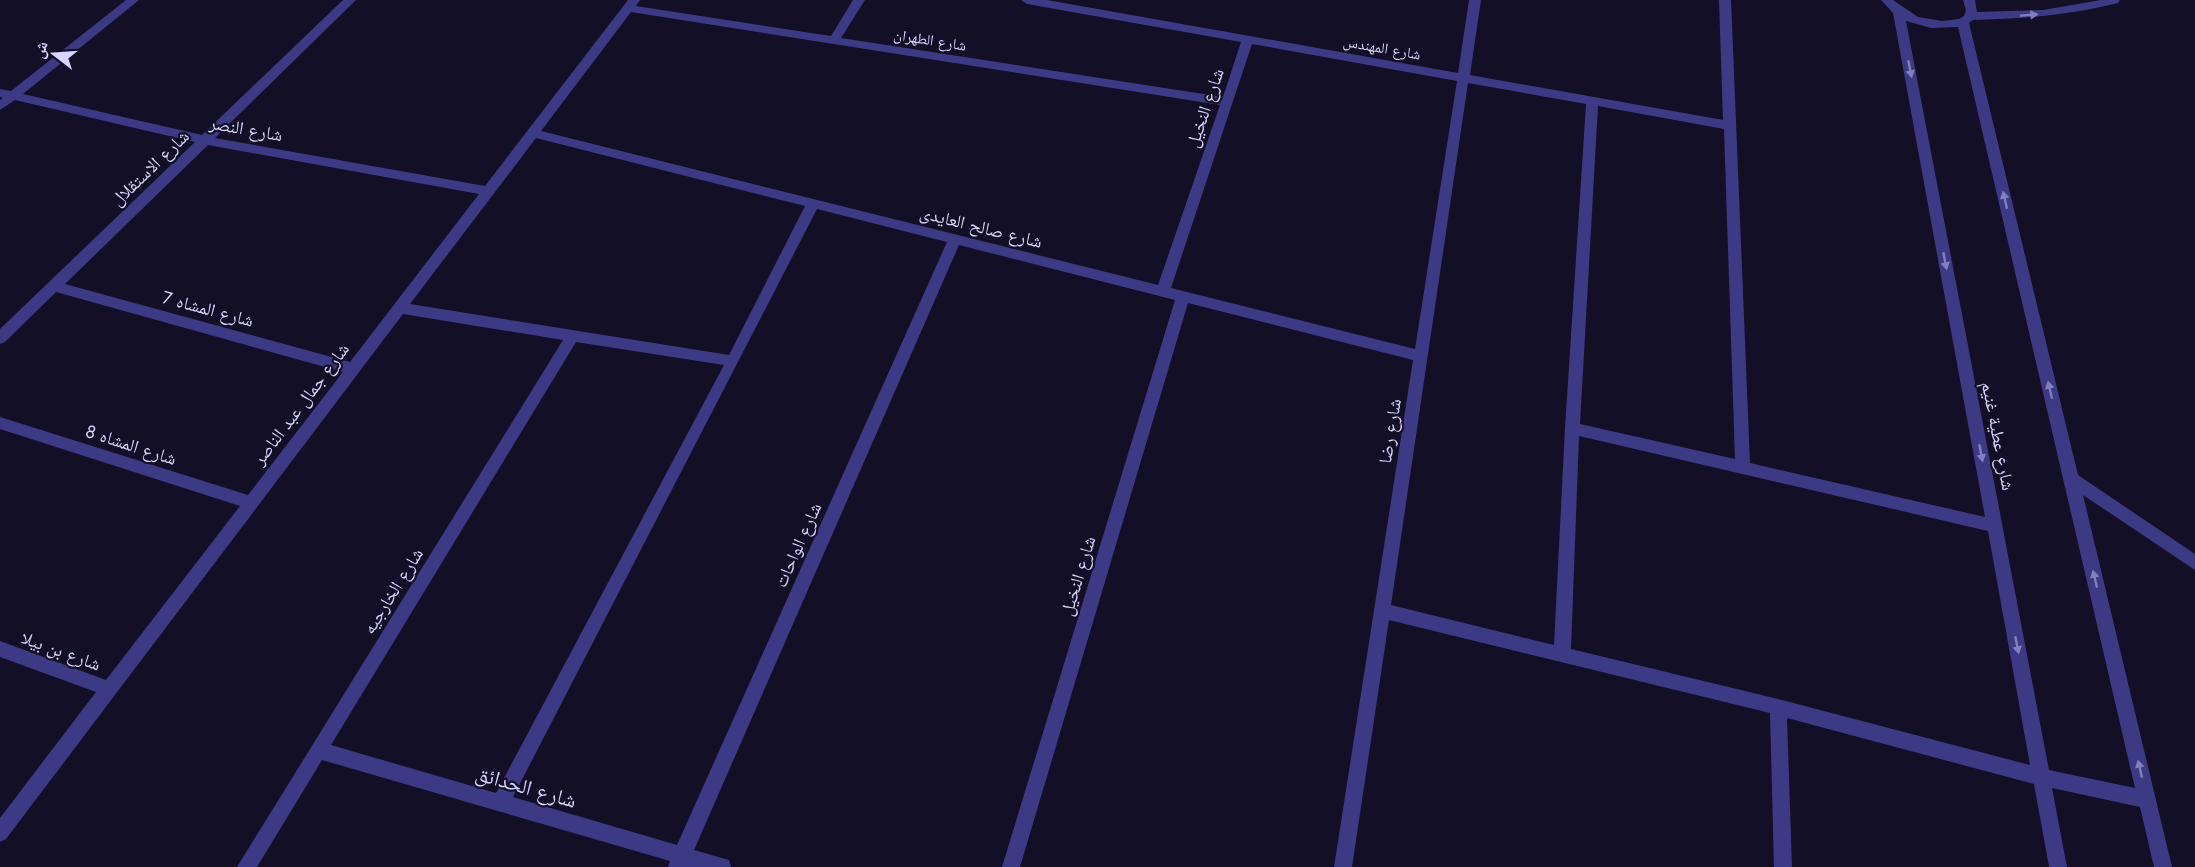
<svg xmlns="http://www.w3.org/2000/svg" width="2195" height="867" font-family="Jost,'Noto Naskh Arabic',sans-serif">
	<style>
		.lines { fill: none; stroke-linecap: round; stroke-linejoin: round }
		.street { fill: #3d3a85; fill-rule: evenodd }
		.oneway { fill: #837fbc }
		.labels { text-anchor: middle; stroke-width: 4.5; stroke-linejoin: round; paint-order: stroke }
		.far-street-label { font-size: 15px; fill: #d9d4ff; stroke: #130f26 }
		.street-label { font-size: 18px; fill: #d9d4ff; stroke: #130f26 }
		.near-street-label { font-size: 21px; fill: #d9d4ff; stroke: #130f26 }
	</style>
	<rect width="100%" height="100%" fill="#130f26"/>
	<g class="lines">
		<path class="street" d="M126,0H139L23,94L202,135L343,0H356L215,138L485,186L628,0H640L636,6L831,36L853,0H865L841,38L1223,97L1241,42L1027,4L1021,0H1047L1458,73L1469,0H1481L1470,75L1723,120L1719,0H1731L1750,463L1985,517L1893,13L1881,0H1893L1918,17L1942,21L1959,19L1964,16L1966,10L1963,0H1975L1977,12L2043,10L2101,0H2120L2118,3C2070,15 2023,19 1973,20L1969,23L2078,475L2195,554V570L2083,495L2172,867H2154L2140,807L2052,788L2067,867H2049L2034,784L1787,718L1792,867H1774L1770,713L1389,620L1352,867H1334L1413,360L1188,303L1020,867H1002L1175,300L959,245L694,850L729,860L731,867H668L670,861L322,760L257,867H237L563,340L403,314L6,839L0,842V818L96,692L0,657V641L106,680L240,506L0,429V417L248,495L343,372L56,292L5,342L0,344V329L195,142L15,100L0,110V100L3,98L0,97V89L11,91ZM631,12L1220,105L1158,285L541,131ZM1906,21L1931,28L1958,27L2135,788L2049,770ZM1252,44L1457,81L1415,349L1171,288ZM1468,83L1586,104L1565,428L1554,645L1391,605ZM1598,106L1724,129L1735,459L1580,424ZM536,138L805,206L729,355L410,304ZM208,145L479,194L350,362L65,284ZM817,209L947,242L677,845L513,797ZM576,342L724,365L496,793L331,745ZM1579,436L1988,531L2030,765L1778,699L1571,649Z"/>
	</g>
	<defs><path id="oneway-solid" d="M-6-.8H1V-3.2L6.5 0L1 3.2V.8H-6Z" transform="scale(1.5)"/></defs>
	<g class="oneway">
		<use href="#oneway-solid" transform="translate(2029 15) rotate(-4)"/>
		<use href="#oneway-solid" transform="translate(1910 69) rotate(79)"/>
		<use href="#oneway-solid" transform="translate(2005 200) rotate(-103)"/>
		<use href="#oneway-solid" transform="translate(1945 261) rotate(79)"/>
		<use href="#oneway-solid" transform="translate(2050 390) rotate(-103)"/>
		<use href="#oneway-solid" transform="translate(1981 453) rotate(79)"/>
		<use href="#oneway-solid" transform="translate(2095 579) rotate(-103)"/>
		<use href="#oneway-solid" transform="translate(2017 645) rotate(79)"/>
		<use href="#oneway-solid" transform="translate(2140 769) rotate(-103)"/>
	</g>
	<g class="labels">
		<g class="far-street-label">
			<text transform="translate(930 40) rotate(9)" y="5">شارع الطهران</text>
			<text transform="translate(1382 48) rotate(10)" y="5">شارع المهندس</text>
		</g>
		<g class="street-label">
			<text transform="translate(1205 108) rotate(-71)" y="6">شارع النخيل</text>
			<text transform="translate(246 129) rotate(10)" y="6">شارع النصر</text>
			<text transform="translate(150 168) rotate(-44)" y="6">شارع الاستقلال</text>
			<text transform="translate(981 227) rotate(14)" y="6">شارع صالح العايدى</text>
			<text transform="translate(208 309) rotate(15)" y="6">شارع المشاه 7</text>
			<text transform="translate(301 404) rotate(-53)" y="6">شارع جمال عبد الناصر</text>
			<text transform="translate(1390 431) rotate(-81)" y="6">شارع رضا</text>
			<text transform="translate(1998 436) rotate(79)" y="6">شارع عطية غنيم</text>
			<text transform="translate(131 445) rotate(18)" y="6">شارع المشاه 8</text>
			<text transform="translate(798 545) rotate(-66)" y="6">شارع الواحات</text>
			<text transform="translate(1078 576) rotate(-73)" y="6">شارع النخيل</text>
			<text transform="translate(393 591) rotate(-58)" y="6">شارع الخارجيه</text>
			<text transform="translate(61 651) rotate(20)" y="6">شارع بن بيلا</text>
		</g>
		<g class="near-street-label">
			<text transform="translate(526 787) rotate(16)" y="7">شارع الحدائق</text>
		</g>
	</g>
	<g transform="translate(54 54) rotate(287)" stroke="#130f26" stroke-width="4.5" paint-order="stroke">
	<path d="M0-4.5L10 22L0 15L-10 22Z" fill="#d9d4ff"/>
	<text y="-9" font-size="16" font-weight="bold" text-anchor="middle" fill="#d9d4ff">ش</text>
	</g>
</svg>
